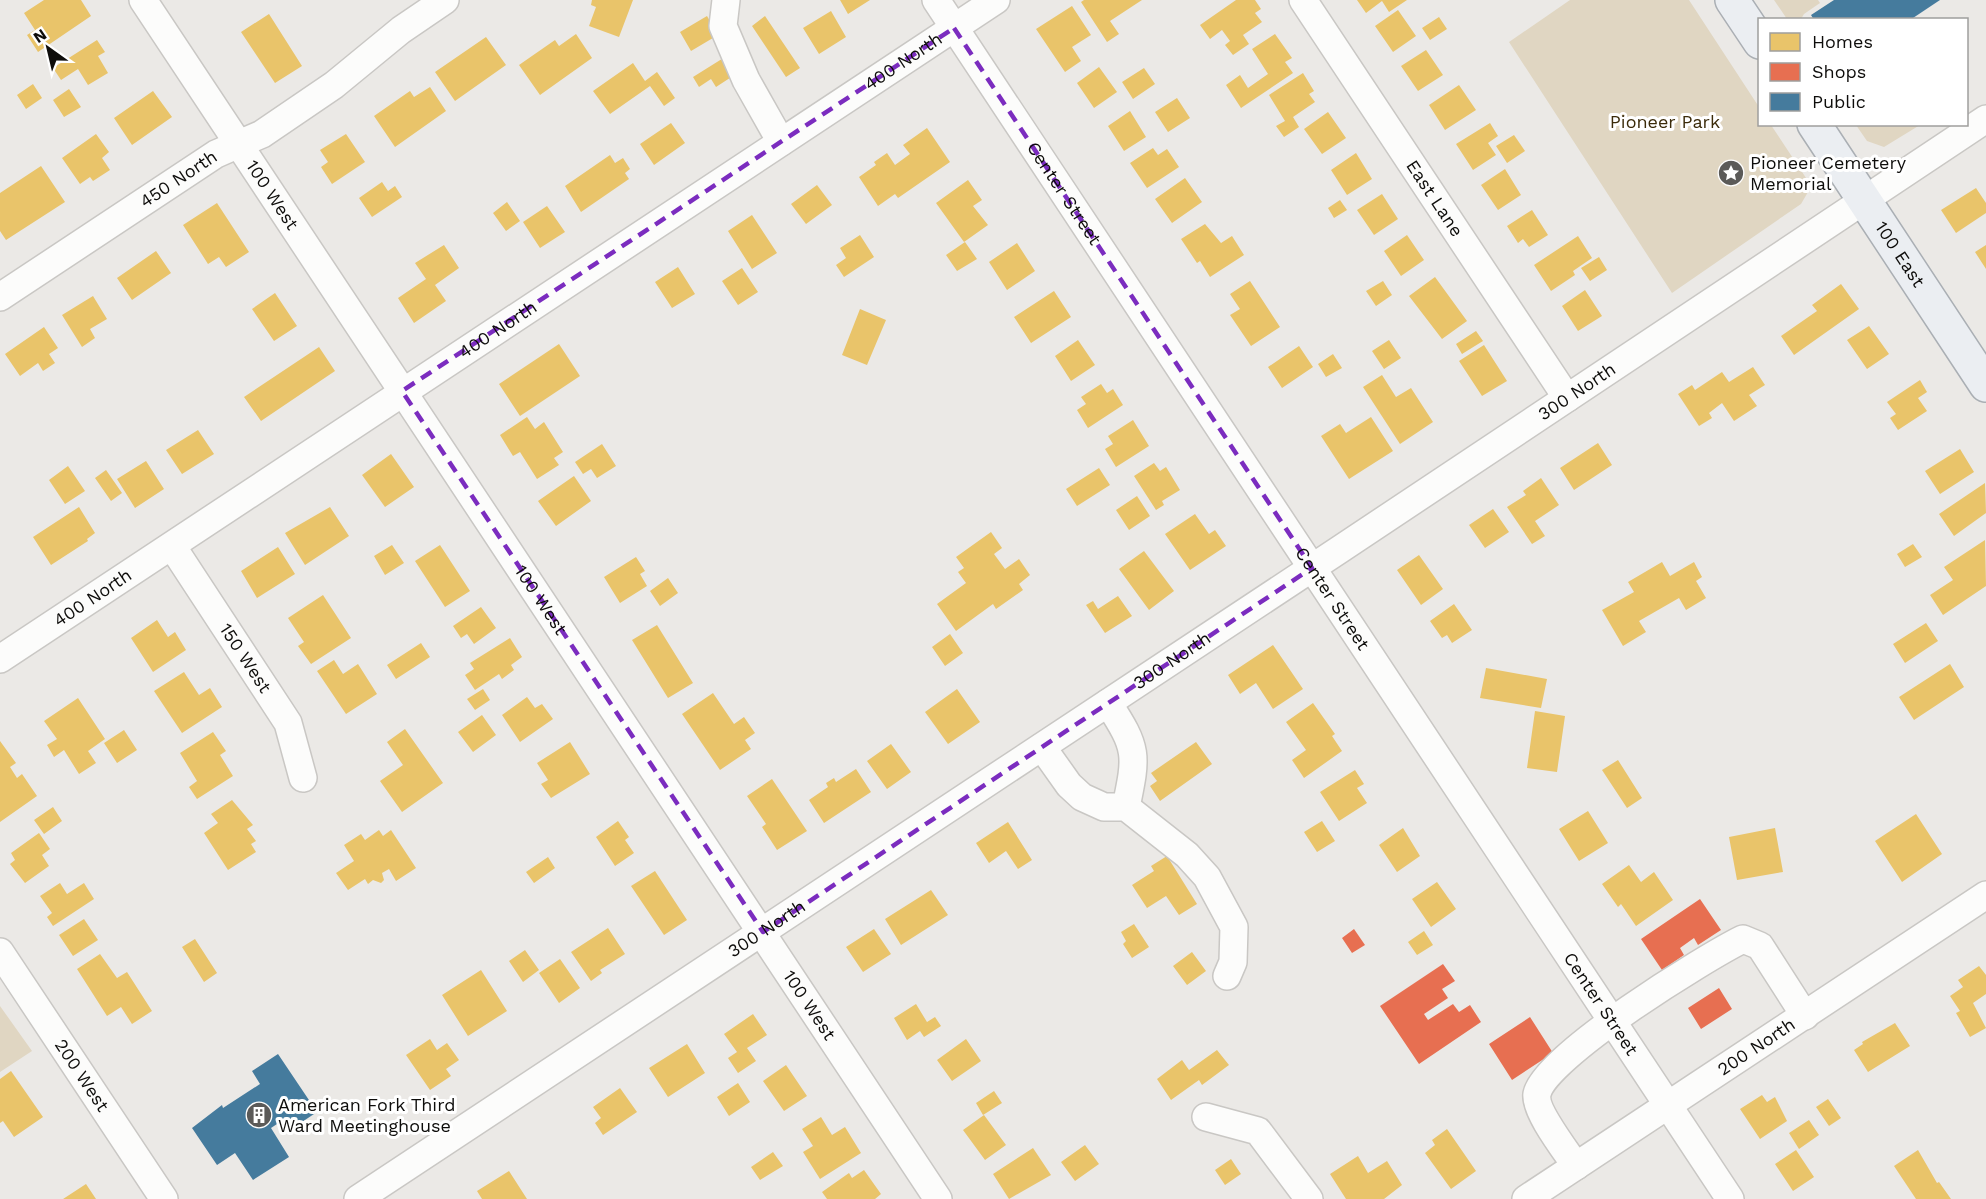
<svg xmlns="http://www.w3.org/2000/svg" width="1986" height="1199" font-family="'Work Sans',sans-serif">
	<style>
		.green { fill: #e0d6c2 }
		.homes { fill: #e9c46a }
		.shops { fill: #e76f51 }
		.public { fill: #457b9d }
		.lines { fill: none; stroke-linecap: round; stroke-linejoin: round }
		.minor-casing { stroke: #c9c7c4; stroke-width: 30 }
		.major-casing { stroke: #aaafb4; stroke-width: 36 }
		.minor { stroke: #fcfcfb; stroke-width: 27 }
		.major { stroke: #ebeef2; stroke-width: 33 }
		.marked { fill: none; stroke: #7b2cbf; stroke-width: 4.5; stroke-dasharray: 12 8; stroke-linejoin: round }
		.labels { text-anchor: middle; stroke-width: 6; stroke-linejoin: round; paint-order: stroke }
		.street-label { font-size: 18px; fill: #0e0d0b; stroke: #fff }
		.park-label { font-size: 18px; fill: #3b2b0a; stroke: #fff }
		.poi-label { font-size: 18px; fill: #0e0d0b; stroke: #fff; text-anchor: start }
	</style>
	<rect width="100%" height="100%" fill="#ebe9e6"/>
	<path class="green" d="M1570,0H1689L1759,107L1760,124L1771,125L1808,181V192L1801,204L1672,293L1509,42Z
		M1774,0H1818L1820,3L1804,14L1801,19H1787Z
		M1856,125H1920L1884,147L1867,141Z
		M0,1006L32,1051L0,1072Z"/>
	<path class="homes" d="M44,0H81L91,16L38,52L27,35L35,30L24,13Z
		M592,0H633L619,37L589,26L596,7L591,5Z
		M840,0H870L848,14Z
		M1084,0H1142L1110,21L1119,34L1107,42L1081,2Z
		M1236,0H1255L1261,9L1255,13L1262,22L1243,35L1249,44L1233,55L1225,45L1230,41L1222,30L1210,39L1200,25Z
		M1357,0H1407L1389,12L1382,1L1366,13Z
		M1072,6L1091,35L1072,47L1081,61L1065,72L1036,29Z
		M1398,10L1416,36L1393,52L1375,26Z
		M831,11L846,37L819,54L803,28Z
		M269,14L302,66L275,83L241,32Z
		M707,16L718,35L691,51L680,32Z
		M765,16L800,68L786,77L752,26Z
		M1439,17L1447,29L1430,40L1422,28Z
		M576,34L592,58L540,95L519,65L555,40L559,46Z
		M1275,34L1292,58L1285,62L1293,73L1241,108L1226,85L1240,75L1248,88L1268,74L1252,49Z
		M486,37L506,65L455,101L435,72Z
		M97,40L105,52L98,56L108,73L88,85L78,69L61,80L53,68Z
		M1426,50L1443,75L1418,91L1401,66Z
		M725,57L736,74L716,87L711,79L699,87L693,77Z
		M633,63L645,81L657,72L675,98L664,106L650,86L610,114L593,91Z
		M1099,67L1117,92L1094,108L1077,83Z
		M1144,68L1155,84L1133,99L1122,82Z
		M1303,73L1314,91L1309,94L1315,102L1293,117L1299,127L1284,137L1276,126L1285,121L1269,95Z
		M33,84L42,98L26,109L17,95Z
		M1459,85L1476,110L1445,130L1429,105Z
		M430,87L446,111L395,147L374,116L410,91L414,97Z
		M69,89L81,107L64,117L53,100Z
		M153,91L172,117L132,145L114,118Z
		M1177,98L1190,118L1168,132L1155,112Z
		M1130,111L1146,137L1124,151L1108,126Z
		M1328,112L1346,138L1322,154L1304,129Z
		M671,123L685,143L654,165L640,144Z
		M1490,123L1498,136L1488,143L1496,155L1473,170L1456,144Z
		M927,128L950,162L898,198L895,194L878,206L859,177L876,165L874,162L887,153L895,165L910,154L903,145Z
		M96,134L109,152L102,158L110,170L93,181L90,177L80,184L62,158Z
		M346,134L365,162L332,184L321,167L328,162L320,150Z
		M1514,135L1525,151L1507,163L1496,146Z
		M1153,148L1158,155L1167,149L1179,167L1147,188L1130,163Z
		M1356,153L1372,179L1347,195L1331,170Z
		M610,155L615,163L623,158L630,169L625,173L629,179L581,212L565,186Z
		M41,166L65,202L6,240L0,231V193Z
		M1505,169L1521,195L1498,210L1481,185Z
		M1185,178L1202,202L1172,223L1155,199Z
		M968,180L982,200L973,206L988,225L964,242L936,203Z
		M382,182L388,191L395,186L402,197L372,217L359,198Z
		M817,185L832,205L806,224L791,204Z
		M1976,188L1986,203V213L1956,233L1941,210Z
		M1382,194L1398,219L1374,235L1357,210Z
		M1340,200L1347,210L1334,218L1328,208Z
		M507,202L520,221L506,231L493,213Z
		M217,203L249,252L226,267L219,257L208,264L183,225Z
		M547,206L565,232L540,248L523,222Z
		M1532,210L1548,235L1529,247L1523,239L1518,243L1507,226Z
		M752,215L777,253L752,269L728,231Z
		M1205,224L1221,243L1232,236L1244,255L1210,277L1200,261L1197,263L1181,239Z
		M860,235L874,257L844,277L836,265L846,258L840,248Z
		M1407,235L1424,260L1401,276L1384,251Z
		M1578,236L1592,258L1573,271L1575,275L1551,291L1534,265Z
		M965,242L977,259L957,271L946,255Z
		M1017,243L1035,271L1007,290L989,262Z
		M444,245L459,268L435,285L446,301L414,323L398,298L426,279L415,263Z
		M1986,245V269L1975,252Z
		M156,251L171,273L132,300L117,278Z
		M1599,257L1607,270L1590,281L1581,268Z
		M678,267L695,294L672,308L655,282Z
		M742,268L758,292L738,305L722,281Z
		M1435,277L1467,321L1442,339L1409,296Z
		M1250,281L1280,327L1251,346L1230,315L1240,309L1230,294Z
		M1383,281L1392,295L1376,306L1366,291Z
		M1841,284L1859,309L1794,355L1781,336L1817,311L1812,305Z
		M1585,290L1602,316L1578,331L1562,306Z
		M1054,291L1071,317L1031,343L1014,317Z
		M275,293L297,326L274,341L252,309Z
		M93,296L107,319L90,329L95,338L82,347L62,315Z
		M860,309L886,320L867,365L842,355Z
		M1869,326L1889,354L1867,369L1847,340Z
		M44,327L58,348L49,354L55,363L43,371L38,363L20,376L5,354Z
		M1476,331L1483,341L1462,354L1456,344Z
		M1078,340L1095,365L1071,381L1055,356Z
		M1389,340L1401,358L1384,369L1372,351Z
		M559,344L580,376L520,416L499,384Z
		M1484,345L1507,381L1482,396L1459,361Z
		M1299,346L1313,367L1282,388L1268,367Z
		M319,347L335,371L261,421L244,397Z
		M1333,354L1342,368L1326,377L1318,364Z
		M1753,367L1765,385L1749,395L1757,406L1734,421L1722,403L1709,413L1712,418L1699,426L1678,394L1692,385L1695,390L1722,372L1729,382Z
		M1382,375L1396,397L1411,388L1433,422L1400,444L1363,387Z
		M1920,380L1927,392L1918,398L1927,411L1898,430L1890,418L1896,414L1887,402Z
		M1101,384L1107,393L1113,389L1123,405L1088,428L1077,410L1086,404L1081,397Z
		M527,417L535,429L544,422L563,452L554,458L559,465L537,479L520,452L513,456L500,435Z
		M1371,417L1393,451L1349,479L1321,436L1340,424L1346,433Z
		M1133,420L1149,446L1116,467L1105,449L1113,444L1108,436Z
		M198,430L214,454L182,474L166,450Z
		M1598,443L1612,465L1574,490L1560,468Z
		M602,444L616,466L597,478L591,469L583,474L575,462Z
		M1960,449L1974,472L1940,494L1925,471Z
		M391,454L414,487L385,507L362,475Z
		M146,461L164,489L135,508L117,479Z
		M1154,463L1160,471L1166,467L1180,490L1162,501L1164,505L1156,510L1134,476Z
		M68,466L85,491L65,504L49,480Z
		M1099,468L1110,485L1077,506L1066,489Z
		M106,470L122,493L111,501L95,478Z
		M574,476L591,501L556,526L538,501Z
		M1541,478L1559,505L1535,521L1545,536L1532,544L1507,507L1526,495L1523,491Z
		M1985,483L1986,513L1954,536L1939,514Z
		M1137,496L1150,516L1129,530L1116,510Z
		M79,507L95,533L87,539L88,541L51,565L33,537Z
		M330,507L349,536L305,565L285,533Z
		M1493,509L1509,532L1485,548L1469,525Z
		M1195,514L1209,534L1215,530L1226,546L1190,570L1165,534Z
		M991,532L1002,548L994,554L1005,569L1019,559L1030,575L1019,584L1023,590L996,609L993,604L956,631L937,604L966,583L958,572L964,568L956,557Z
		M1985,540L1986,586L1943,615L1930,595L1953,580L1944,567Z
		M1913,544L1922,557L1905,567L1897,554Z
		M392,545L404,563L385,575L374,556Z
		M440,545L470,591L445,607L415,561Z
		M278,547L295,574L257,598L241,571Z
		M1144,551L1174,591L1149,610L1119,569Z
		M1419,555L1443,589L1421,605L1397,570Z
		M636,557L645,571L640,574L647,586L620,603L604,577Z
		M1662,562L1670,576L1694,562L1702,577L1696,581L1706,598L1686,610L1679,598L1639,621L1646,632L1623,646L1602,610L1634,592L1628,582Z
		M668,578L678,593L660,606L650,591Z
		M323,595L351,638L311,664L298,646L304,642L288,618Z
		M1118,596L1132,616L1105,633L1086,605L1093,601L1098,609Z
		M1454,604L1472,630L1452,643L1447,635L1442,638L1430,621Z
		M481,607L496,628L474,644L467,634L461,638L453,626Z
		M157,620L168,637L175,632L186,650L153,672L131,638Z
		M1926,623L1938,641L1905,663L1893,644Z
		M657,625L693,683L668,698L632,640Z
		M950,634L963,653L945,666L932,647Z
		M510,638L522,657L511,665L514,670L502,679L499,674L475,690L465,675L474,669L470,663Z
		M421,643L430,657L396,679L387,665Z
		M1273,645L1303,689L1273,709L1256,683L1240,694L1228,675Z
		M334,660L343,674L358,664L377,694L346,714L317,671Z
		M1950,664L1964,687L1914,720L1899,697Z
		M1486,668L1547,679L1541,708L1480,698Z
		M184,672L199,695L210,688L222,707L182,733L154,691Z
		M483,689L490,700L475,710L467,699Z
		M957,689L980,722L948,744L925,712Z
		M713,693L734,724L744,717L755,733L745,740L751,749L720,770L682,714Z
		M527,697L535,708L542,704L553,719L520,742L502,715Z
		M78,698L105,739L88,751L96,763L79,774L64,750L54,757L47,745L57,739L44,721Z
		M1313,703L1335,734L1332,736L1342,751L1304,778L1292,760L1306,750L1286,722Z
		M1535,711L1565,716L1557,772L1527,768Z
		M482,715L496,735L473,752L458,732Z
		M405,729L443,783L402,812L380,781L403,765L387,742Z
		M124,730L137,750L117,763L104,743Z
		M213,732L226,751L220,755L233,776L197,799L189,787L197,781L180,753Z
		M0,741L16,763L10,767L17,778L22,774L37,796L0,822Z
		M570,742L590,774L551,798L541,784L548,780L537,763Z
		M1196,742L1212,764L1160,801L1150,786L1157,781L1151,773Z
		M891,744L911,772L887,789L867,761Z
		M1618,760L1642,798L1627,808L1602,770Z
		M856,769L871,792L824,823L809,800L828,787L826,783L834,778L836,782Z
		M1355,770L1364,784L1357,788L1367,803L1339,821L1320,792Z
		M772,779L807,831L777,850L762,827L766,824L747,796Z
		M232,800L253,825L247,829L256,841L251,844L256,852L228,870L204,833L218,823L211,814Z
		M53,807L62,821L44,834L34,820Z
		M1588,811L1608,843L1579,861L1559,829Z
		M1916,814L1942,854L1902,882L1875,841Z
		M618,821L629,837L625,840L634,853L615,866L596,837Z
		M1322,821L1335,841L1317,852L1304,832Z
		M1008,822L1032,860L1018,869L1006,851L989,863L976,843Z
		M1403,828L1420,856L1397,872L1379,845Z
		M1775,828L1783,872L1737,880L1729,837Z
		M379,830L383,836L391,830L416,868L396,881L389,869L382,873L384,880L381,883L373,880L368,884L365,879L348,890L336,873L354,861L344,845L361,834L365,840Z
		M39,833L50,849L42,855L49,866L25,883L10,864L15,860L11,853Z
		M1167,856L1197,904L1179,915L1166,896L1147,908L1132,885L1154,871L1151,866Z
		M548,857L555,868L534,883L526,872Z
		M1629,865L1641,882L1654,872L1673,900L1636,926L1621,904L1618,907L1602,884Z
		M655,871L687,920L664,935L631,886Z
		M1437,882L1456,909L1431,927L1412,899Z
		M60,883L67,894L84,883L94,899L53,926L47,917L52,913L40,896Z
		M931,890L948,915L901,945L885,919Z
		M84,919L98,940L73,956L59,935Z
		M1134,924L1149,947L1132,958L1123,944L1126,941L1121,932Z
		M608,928L625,954L600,970L602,973L591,981L571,952Z
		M874,929L891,954L863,972L846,947Z
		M1424,931L1433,945L1417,955L1408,942Z
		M195,939L217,973L204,982L182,947Z
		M525,950L539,970L523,982L509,961Z
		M1192,952L1206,971L1187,985L1173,966Z
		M100,954L117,978L127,972L152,1011L132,1024L121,1007L107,1016L77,969Z
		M560,959L580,988L559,1003L539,973Z
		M1979,966L1986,975V994L1973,1003L1986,1028L1970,1037L1956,1013L1960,1011L1950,996L1963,987L1958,980Z
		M481,970L507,1011L468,1036L442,995Z
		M916,1004L927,1022L935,1017L941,1026L924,1037L920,1031L907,1040L894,1018Z
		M753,1014L767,1035L747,1048L756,1061L738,1073L728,1058L737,1052L724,1034Z
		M1895,1023L1910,1046L1868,1072L1854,1050L1863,1044L1862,1042Z
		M430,1039L437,1050L447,1043L459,1060L446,1069L451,1076L430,1090L406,1055Z
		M966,1039L981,1061L952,1081L937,1060Z
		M687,1044L705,1073L668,1097L649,1068Z
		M1217,1050L1229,1065L1202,1085L1199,1080L1171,1100L1157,1079L1182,1060L1189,1070Z
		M786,1065L807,1096L784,1111L763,1081Z
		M11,1071L43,1117L14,1137L3,1121L0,1123V1079Z
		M738,1083L750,1102L729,1116L717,1097Z
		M620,1088L637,1112L603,1135L595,1123L601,1118L593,1107Z
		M994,1091L1002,1103L983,1115L976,1103Z
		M1762,1095L1767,1102L1775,1097L1787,1121L1760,1139L1740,1109Z
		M1828,1099L1841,1118L1829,1126L1816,1107Z
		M984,1115L1006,1145L985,1160L963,1130Z
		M821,1117L832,1135L845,1127L861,1153L820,1179L803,1152L813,1146L802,1129Z
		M1809,1120L1819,1135L1799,1149L1789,1133Z
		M1447,1129L1476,1171L1451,1189L1425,1153L1435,1145L1432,1140Z
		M1085,1145L1099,1164L1075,1181L1061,1162Z
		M1033,1148L1051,1175L1009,1199L993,1174Z
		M1796,1150L1814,1177L1793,1191L1775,1164Z
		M1918,1150L1937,1183L1939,1182L1951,1199H1916L1894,1166Z
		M773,1152L783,1166L760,1180L751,1167Z
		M1358,1156L1368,1173L1387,1161L1402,1185L1384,1199H1346L1330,1174Z
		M1231,1159L1241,1174L1225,1185L1215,1170Z
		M864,1170L881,1194L875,1199H827L822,1192L849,1173L852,1178Z
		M509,1171L527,1199H482L477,1191Z
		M86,1184L96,1199H63Z"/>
	<path class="shops" d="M1700,899L1721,930L1698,945L1694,938L1680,948L1684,955L1662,970L1641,939Z
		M1354,929L1365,945L1352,953L1342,938Z
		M1443,964L1455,981L1442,989L1448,998L1424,1014L1428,1020L1453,1004L1459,1012L1470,1005L1481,1022L1419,1064L1380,1006Z
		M1719,988L1732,1009L1701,1029L1688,1008Z
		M1530,1017L1553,1053L1512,1080L1489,1044Z"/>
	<path class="public" d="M1834,0H1940L1910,20H1814L1811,15Z
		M278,1054L317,1112L290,1130L283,1120L271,1128L289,1157L253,1180L235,1153L217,1165L192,1128L222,1105L223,1108L260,1084L252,1071Z"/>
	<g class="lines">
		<g class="minor-casing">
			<g id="minor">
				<path id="s1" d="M143,0L938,1199"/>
				<path d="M726,0L723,26L746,80L781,142"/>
				<path id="s2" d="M936,0L1730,1199"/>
				<path id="s3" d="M1303,0L1567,398"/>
				<path id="s4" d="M0,297L216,154L262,134L334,85L401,30L445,0"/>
				<path id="s5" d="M172,546L288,723L303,778"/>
				<path id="s6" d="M0,659L996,0"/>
				<path d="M1108,703C1138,749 1137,754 1126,807"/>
				<path d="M1042,747L1069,785L1082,797L1104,807H1126L1187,855L1207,877L1234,927L1233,962L1227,976"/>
				<path id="s7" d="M0,952L164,1199"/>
				<path d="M1206,1117L1258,1131L1309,1199"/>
				<path d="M1576,1166C1566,1151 1534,1110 1537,1094C1544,1057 1706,957 1743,939L1760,946L1805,1016"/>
				<path id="s8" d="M358,1199L1339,550L1986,119"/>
				<path id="s9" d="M1526,1199L1986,895"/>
			</g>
		</g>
		<g class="major-casing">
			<g id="major">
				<path d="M1732,0L1760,42"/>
				<path id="s10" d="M1814,124L1986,385"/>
			</g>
		</g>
		<use href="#minor" class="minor"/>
		<use href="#major" class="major"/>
	</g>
	<path class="marked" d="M954,28L1312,568L763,932L402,391Z"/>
	<defs>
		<g id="sight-disc" transform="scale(1.35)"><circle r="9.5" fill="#5b5a58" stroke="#fff"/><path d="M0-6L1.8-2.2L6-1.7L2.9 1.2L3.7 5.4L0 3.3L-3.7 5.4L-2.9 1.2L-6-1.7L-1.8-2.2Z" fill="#fff"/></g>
		<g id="building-disc" transform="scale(1.35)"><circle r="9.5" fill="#5b5a58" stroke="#fff"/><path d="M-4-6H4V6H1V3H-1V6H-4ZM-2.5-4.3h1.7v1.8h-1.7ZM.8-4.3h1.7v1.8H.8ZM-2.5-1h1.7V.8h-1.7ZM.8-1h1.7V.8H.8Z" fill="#fff"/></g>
	</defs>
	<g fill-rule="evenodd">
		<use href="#sight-disc" x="1731" y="173"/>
		<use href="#building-disc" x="259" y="1115"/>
	</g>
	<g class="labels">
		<g class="street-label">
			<text dy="6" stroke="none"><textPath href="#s6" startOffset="1083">400 North</textPath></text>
			<text dy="6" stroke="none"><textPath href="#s4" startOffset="214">450 North</textPath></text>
			<text dy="6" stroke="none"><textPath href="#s2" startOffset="232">Center Street</textPath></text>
			<text dy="6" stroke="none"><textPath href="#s1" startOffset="234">100 West</textPath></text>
			<text dy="6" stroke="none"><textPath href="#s3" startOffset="238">East Lane</textPath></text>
			<text dy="6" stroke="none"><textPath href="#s10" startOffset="156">100 East</textPath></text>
			<text dy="6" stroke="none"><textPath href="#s6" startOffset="597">400 North</textPath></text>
			<text dy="6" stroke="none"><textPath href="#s8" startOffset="1462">300 North</textPath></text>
			<text dy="6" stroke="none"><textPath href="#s6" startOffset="111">400 North</textPath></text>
			<text dy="6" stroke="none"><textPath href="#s1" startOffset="720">100 West</textPath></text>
			<text dy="6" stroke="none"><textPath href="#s2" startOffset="718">Center Street</textPath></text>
			<text dy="6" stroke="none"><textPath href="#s5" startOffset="134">150 West</textPath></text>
			<text dy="6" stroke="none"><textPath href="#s8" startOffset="976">300 North</textPath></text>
			<text dy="6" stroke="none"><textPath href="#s8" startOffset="490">300 North</textPath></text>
			<text dy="6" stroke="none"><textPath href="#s1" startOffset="1206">100 West</textPath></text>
			<text dy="6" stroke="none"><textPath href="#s2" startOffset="1204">Center Street</textPath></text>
			<text dy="6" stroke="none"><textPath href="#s9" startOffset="276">200 North</textPath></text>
			<text dy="6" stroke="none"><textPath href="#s7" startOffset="148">200 West</textPath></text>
		</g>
		<g class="park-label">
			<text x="1665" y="128">Pioneer Park</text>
		</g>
		<g class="poi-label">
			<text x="1750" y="169">Pioneer Cemetery<tspan x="1750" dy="21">Memorial</tspan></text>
			<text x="278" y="1111">American Fork Third<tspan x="278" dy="21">Ward Meetinghouse</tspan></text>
		</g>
	</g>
	<rect x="1758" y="18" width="210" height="108" fill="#ffffff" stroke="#9f9e9d" stroke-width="1.5"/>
	<rect x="1770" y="33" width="30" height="18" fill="#e9c46a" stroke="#9f9e9d" stroke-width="1.5"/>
	<text x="1812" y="48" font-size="18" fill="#0e0d0b">Homes</text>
	<rect x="1770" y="63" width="30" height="18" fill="#e76f51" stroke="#9f9e9d" stroke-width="1.5"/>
	<text x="1812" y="78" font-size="18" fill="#0e0d0b">Shops</text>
	<rect x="1770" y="93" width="30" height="18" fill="#457b9d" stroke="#9f9e9d" stroke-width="1.5"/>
	<text x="1812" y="108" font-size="18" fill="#0e0d0b">Public</text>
	<g transform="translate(48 48) rotate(326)" stroke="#ffffff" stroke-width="4.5" paint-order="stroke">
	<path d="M0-4.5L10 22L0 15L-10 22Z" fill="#0e0d0b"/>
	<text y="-9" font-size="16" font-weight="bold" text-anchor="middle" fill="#0e0d0b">N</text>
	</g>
</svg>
